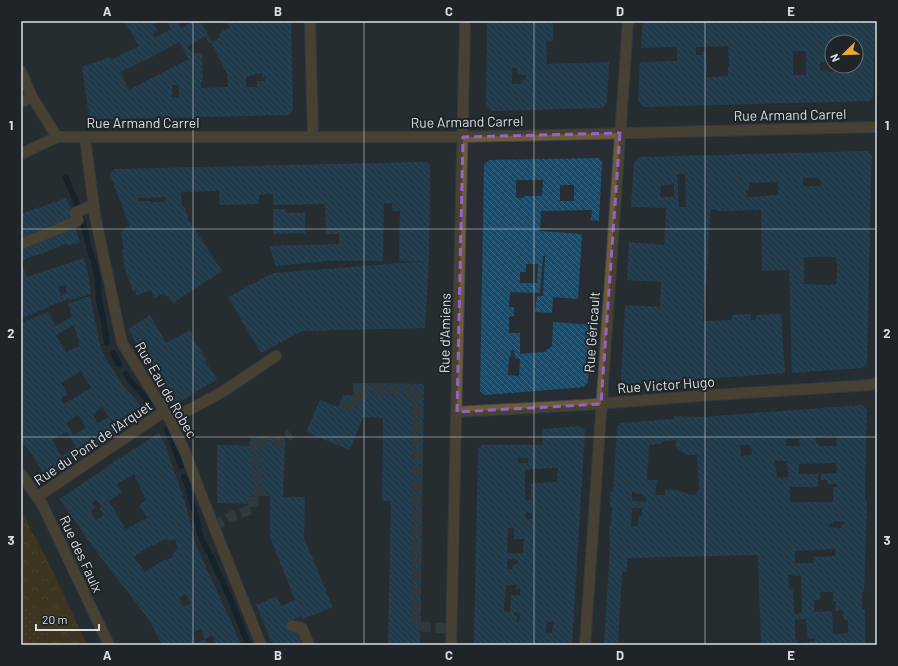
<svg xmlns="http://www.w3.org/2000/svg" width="898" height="666" font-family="Barlow,sans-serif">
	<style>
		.grass { fill: url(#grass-dots) }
		.forest { fill: url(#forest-crowns) }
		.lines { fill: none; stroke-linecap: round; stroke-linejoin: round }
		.stream { stroke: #001728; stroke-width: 6 }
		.building { fill: url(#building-back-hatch); fill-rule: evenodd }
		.minor-tunnel { stroke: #42484c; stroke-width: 10; stroke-dasharray: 10 5; stroke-linecap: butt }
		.minor-casing { stroke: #44494e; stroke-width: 12 }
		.minor { stroke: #6f5a38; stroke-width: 10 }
		.marked { fill: none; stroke: #9861c9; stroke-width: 3; stroke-dasharray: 8 5; stroke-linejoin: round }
		.grid { fill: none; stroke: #dadee1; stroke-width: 1; stroke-opacity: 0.55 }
		.labels { text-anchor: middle; stroke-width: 4; stroke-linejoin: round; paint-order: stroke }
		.street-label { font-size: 14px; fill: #dadee1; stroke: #1e2428 }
		.neatline { fill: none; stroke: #dadee1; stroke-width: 1.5 }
		.grid-label { font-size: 13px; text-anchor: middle; font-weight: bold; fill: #dadee1 }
	</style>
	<defs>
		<pattern id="grass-dots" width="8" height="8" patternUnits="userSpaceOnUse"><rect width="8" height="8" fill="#593e0d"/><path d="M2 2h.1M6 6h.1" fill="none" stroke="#705930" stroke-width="1.8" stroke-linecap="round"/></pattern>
		<pattern id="forest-crowns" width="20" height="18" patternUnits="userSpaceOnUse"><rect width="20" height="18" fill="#593e0d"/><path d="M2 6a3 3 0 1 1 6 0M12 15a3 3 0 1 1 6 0" fill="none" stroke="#705930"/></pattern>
		<pattern id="building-back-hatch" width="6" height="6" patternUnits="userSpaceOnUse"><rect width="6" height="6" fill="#194c6b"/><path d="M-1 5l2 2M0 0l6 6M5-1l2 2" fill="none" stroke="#3a6580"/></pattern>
	</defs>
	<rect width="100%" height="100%" fill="#272d32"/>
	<path class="grass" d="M21,511L47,560L87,645H21Z"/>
	<path class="forest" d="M21,511L47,560L87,645H37L46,634L21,596Z"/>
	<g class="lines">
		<path class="stream" d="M66,178L79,209
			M81,214L84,227
			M85,231L88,242
			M89,247L92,258
			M94,262L98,280
			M98,284L99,300L102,314
			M103,317L107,343
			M113,353L119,364
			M126,374L131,382
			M133,384L145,397L150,404
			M167,430L171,439
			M172,442L181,466
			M184,477L188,487
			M189,492L194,510
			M195,514L197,521
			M198,525L200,535
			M202,539L208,552
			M211,556L220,577
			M222,580L227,592
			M229,596L242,628
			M243,632L249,645"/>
	</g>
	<path class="building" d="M125,21H158L153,24L158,31L152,34L155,38L171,29L167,21H177L182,28L190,23L189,21H200L212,42L221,36L219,34L230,27L226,21H291L293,110L288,115L95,119L89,115L82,67L110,57L111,60L139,46ZM205,36L209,43L211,42L227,74L228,87L201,88V82L203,81L202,54L192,53L187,47ZM179,42L189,59L129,90L120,72L150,58ZM262,73V77L265,76V81H257V87H246V77ZM172,85H179V97H172Z
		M490,21H553V41L546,42L547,64L609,62L607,103L602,108L491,111L486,106L487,24ZM512,68H517V73L520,75H526V80H521V84H512Z
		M643,21H875L873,97L869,101L643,107L638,101L640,62L677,61V47L641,48ZM836,40H845L846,42H856V66H841V70H835L833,72H829L827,70L820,71V62L832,61V42H836ZM728,46L729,66H728V76L706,77L707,67L706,51L702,52V55H696V47ZM793,51H806V75H793Z
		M868,151L872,156L871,176L867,364L863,368L792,373L789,270L762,271L761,210L718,211L711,209L708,246L709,247L706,286H705L703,321L732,320V315L751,314V320H756V315L781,314L785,373L625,385L621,380L625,305L660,307L661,282L627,280L629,242L664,245L666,208L631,207L634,162L639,157ZM677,174H685L686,207H679ZM803,178H818L821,181V186H803ZM778,182V195L747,197L746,191L749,189V183ZM674,184V197H660L661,185ZM804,257H835L837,259V283L835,285L804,284Z
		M598,158L602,162L599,221L591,220L592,210L541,211L540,231L582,234L578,299L553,297L552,313L535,312L537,296H543L545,256H543L540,293L510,292L509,307H514V316L509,317V333H520V354L544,352L552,346L553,322L592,325L588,382L584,387L485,395L480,391L484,165L489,160ZM516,180H543L542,196H524V198H516ZM560,185H574V201H560ZM526,264H538L537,283H520V272H526ZM511,350H514L515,358L520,359L519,376L508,375L509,357H511Z
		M426,162L430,166L429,261L425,328L302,331L261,353L228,297L273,273L427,261H399L400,211H392V203H384L383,261H328L276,266L269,246L339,244V234H326L325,204L273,205V194L259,195V202L257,204L220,205L219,191L181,192L182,207H185L188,219L222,271L173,303L169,298L163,294L154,298L151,290L137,295L135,290L133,291L125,269L122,250L124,249L121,233L129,225L110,174L114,169ZM165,197V202H150V201H138V198Z
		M66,198L75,220L21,240V214Z
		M273,209H286V213H305V233L273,234Z
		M75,226L80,243L68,245L67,243L65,244L36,256L35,255L21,261V249Z
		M84,258L89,279L91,294L70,300L69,299L49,306V307L21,319V262L27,277ZM66,285L67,293L61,296L58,287Z
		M90,296L100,345L105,357L124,387L137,401L146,413L98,445L97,444L65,463L68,466L51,476L46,474L45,475L31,453L21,440V323L48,312L55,326L72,317L68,304ZM74,325L80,346L66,352L56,335ZM81,371L91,388L64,404L61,398L68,394L61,383ZM102,407L109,417L98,423L93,415ZM78,415L86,427L74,435L66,423ZM67,432L76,446L61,456L52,440Z
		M150,315L166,343L190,330L194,337L192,338L207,360L205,361L217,379L173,406L128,329Z
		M353,383L424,384L420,645H388L391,501H382L383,418L363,417L350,450L306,432L320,400L338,407L343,395H353Z
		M862,405L867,410L865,486V500H866L867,505L864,592H862V609H865V645H851V643L821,645H761L758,555L627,558V572H622L618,643L626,644V645H604L610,545L609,526H611L612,507H610V492H613L617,428L620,423L674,419V416L702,417ZM836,436L837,446H819V443H816V437ZM786,439H801L799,440L800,446H786ZM664,440V441L676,440V444L675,446L683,453L688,455H697L699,489L695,495L688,494L681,491L665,489V495H655L657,480H647L649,445L661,444ZM740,445H751L752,455L741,456ZM775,461H787L789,477L777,478ZM836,463L837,473L821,474V480H827L828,484H837V487H833V502H790V487H818V474H799V464ZM632,492L637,493L646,498V502L632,501ZM632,508H642V516H639L638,526H631ZM833,521L845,522V524L841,525V528L829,527V524H833ZM836,549L835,556L813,557L814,563H795V551ZM788,575L801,576L802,613L794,614L793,589H789ZM820,592H833V601H836L835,611L843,610L844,620H848V633L833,634L832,611L814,612V600H820ZM806,619L808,639L815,638V641L798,644L797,640L795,641V620Z
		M581,426L585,430L572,645H474L478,449L482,445H543L542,429ZM518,457L528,458V463H518ZM548,468H558L557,482L533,483L531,485V500H525V470ZM526,512L532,513V519H525ZM508,528H514V539H524L523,553H507ZM507,559L518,560V563L513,565L512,569H507ZM506,585H516V589H520V595H511L510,612L504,611ZM514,612L520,613L519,623L517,622V616H514ZM547,621L553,622L552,633H545Z
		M159,433L166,447L178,482L186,505L195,543L233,626L241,645H210L216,643L212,635L205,639L200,629L192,633L196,643L205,639L208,645H163L154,631L155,630L143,612L99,555L59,499L106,468L113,462L131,451ZM134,474L146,500L139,505L147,518L126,529L109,501L122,493L117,484ZM96,499L102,506L99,508L104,515L96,520L91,511L95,508L92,503ZM167,538L169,541L175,539L178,549L175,551L173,555L174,556L166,561L165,559L145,572L134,557L152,545L153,546ZM186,594L191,603L184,607L179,598Z
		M251,437L285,438L283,497H305L304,538L333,607L303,619L302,616L290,621L297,629L304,645H273L256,605L277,596L281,606L295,600L270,537V496H250V504L217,503V445L250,446Z"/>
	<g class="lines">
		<path class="minor-tunnel" d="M348,411L347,401L358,399V390H417L416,626L452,629
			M214,526L232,516L253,509L254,492L259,491L254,441L281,442L291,434"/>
		<g class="minor-casing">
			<path id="minor" d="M310,21L313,137
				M21,71L32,97L57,137
				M21,102L32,97
				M85,137L95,216L122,343L170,420L186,454L199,489L261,645
				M21,154L57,137H463L877,127
				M21,244L75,222L78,220L75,213L93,205
				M457,412L584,405L698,396L870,385L877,383
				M170,420L224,391L276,356
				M21,474L43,506L109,645
				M37,497L165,411
				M292,626L302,628L309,645
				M451,645L465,21
				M585,645L628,21"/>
		</g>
		<use href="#minor" class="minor"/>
	</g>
	<path d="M0 0H898V666H0ZM620,133L601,404L457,412L463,137Z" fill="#272d32" fill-opacity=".55" fill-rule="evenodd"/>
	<path class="marked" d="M620,133L601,404L457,412L463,137Z"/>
	<path class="grid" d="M193,21V645M364,21V645M534,21V645M705,21V645M21,229H877M21,437H877"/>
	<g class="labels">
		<g class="street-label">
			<text transform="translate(790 115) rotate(-1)" y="5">Rue Armand Carrel</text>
			<text transform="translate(467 122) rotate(-1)" y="5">Rue Armand Carrel</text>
			<text x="143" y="128">Rue Armand Carrel</text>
			<text transform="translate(592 332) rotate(-86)" y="5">Rue Géricault</text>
			<text transform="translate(445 333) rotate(-89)" y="5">Rue d'Amiens</text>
			<text transform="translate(666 385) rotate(-4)" y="5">Rue Victor Hugo</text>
			<text transform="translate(166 390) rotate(60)" y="5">Rue Eau de Robec</text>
			<text transform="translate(93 443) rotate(-34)" y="5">Rue du Pont de l'Arquet</text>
			<text transform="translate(81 554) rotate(65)" y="5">Rue des Faulx</text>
		</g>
	</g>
	<rect width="898" height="666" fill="none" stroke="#1e2428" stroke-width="44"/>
	<g transform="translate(844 54) rotate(247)"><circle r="19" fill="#1e2428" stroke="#696e72"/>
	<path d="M0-3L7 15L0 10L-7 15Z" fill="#e9aa38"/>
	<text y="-6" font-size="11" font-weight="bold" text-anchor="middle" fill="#dadee1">N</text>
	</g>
	<path d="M36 624v6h63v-6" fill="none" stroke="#dadee1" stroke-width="2"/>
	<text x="42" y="624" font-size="12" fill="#dadee1" stroke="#1e2428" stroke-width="3" paint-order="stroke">20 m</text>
	<rect x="22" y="22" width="854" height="622" class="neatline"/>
	<g class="grid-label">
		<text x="107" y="16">A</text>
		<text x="278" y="16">B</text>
		<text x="449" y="16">C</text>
		<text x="620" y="16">D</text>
		<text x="791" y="16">E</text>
		<text x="11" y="130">1</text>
		<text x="887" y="130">1</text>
		<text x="11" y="338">2</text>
		<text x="887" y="338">2</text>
		<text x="11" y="545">3</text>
		<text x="887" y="545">3</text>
		<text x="107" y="660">A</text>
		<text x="278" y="660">B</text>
		<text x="449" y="660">C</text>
		<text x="620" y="660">D</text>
		<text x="791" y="660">E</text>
	</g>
</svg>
